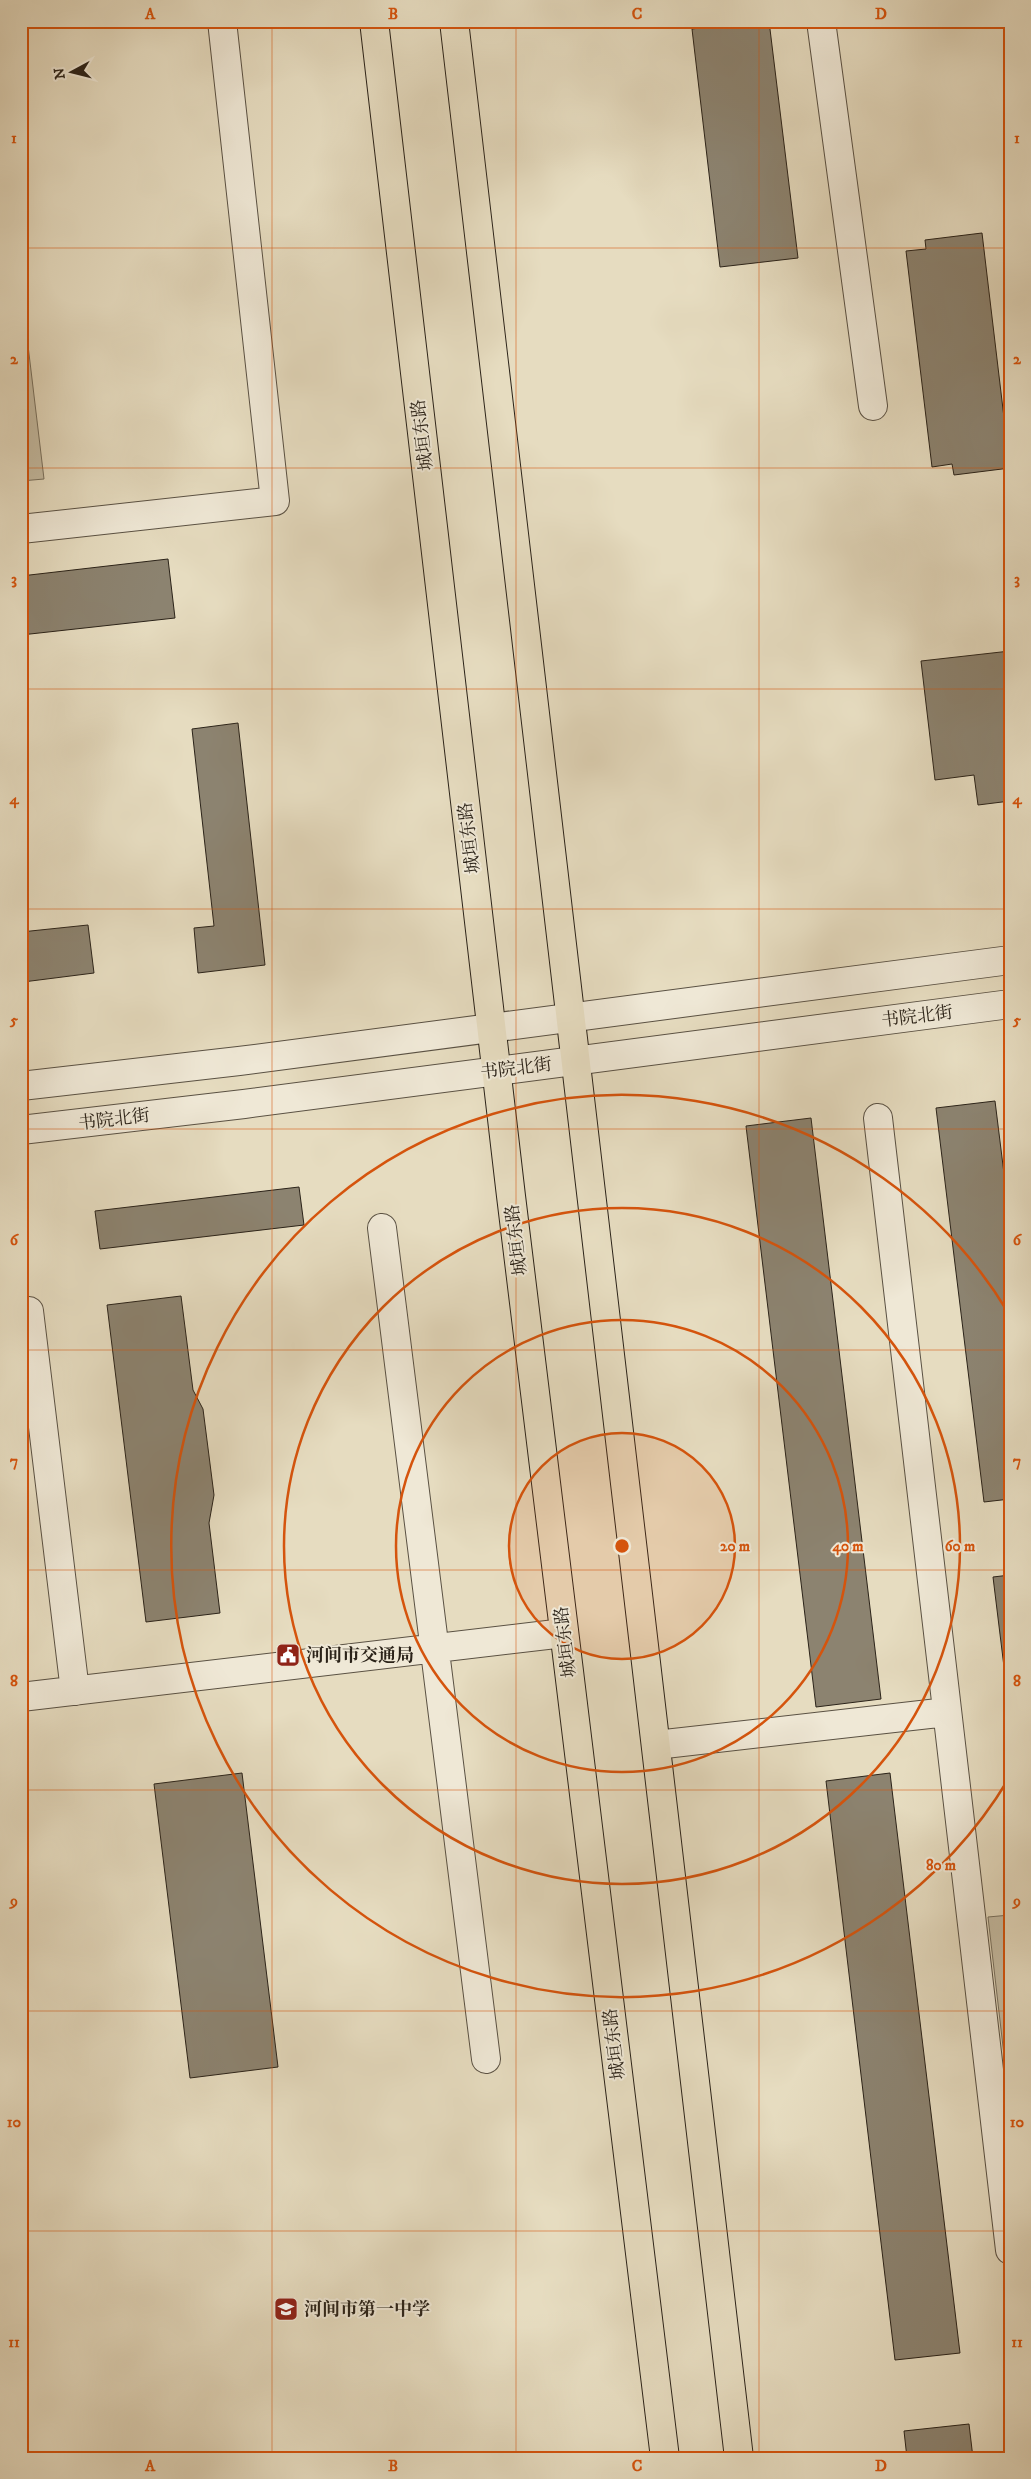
<svg xmlns="http://www.w3.org/2000/svg" width="1031" height="2479" font-family="'IM FELL DW Pica','Noto Serif SC',serif">
	<style>
		.green { fill: #c6bda4; stroke: #78705e }
		.building { fill: #8c8370; stroke: #2b2319 }
		.lines { fill: none; stroke-linecap: round; stroke-linejoin: round }
		.minor-casing { stroke: #5a5143; stroke-width: 30 }
		.major-casing { stroke: #2b2319; stroke-width: 30 }
		.minor { stroke: #efe8d6; stroke-width: 28 }
		.major { stroke: #e6dcc0; stroke-width: 28 }
		.grid { fill: none; stroke: #d5540d; stroke-width: 1; stroke-opacity: 0.55 }
		.ring { fill: none; stroke: #d5540d; stroke-width: 2.5 }
		.labels { text-anchor: middle; stroke-width: 4; stroke-linejoin: round; paint-order: stroke }
		.street-label { font-size: 18px; fill: #2b2319; stroke: #efe8d6 }
		.poi-label { font-size: 18px; font-weight: bold; fill: #2b2319; stroke: #efe8d6; text-anchor: start }
		.centre { fill: #d5540d; stroke: #efe8d6; stroke-width: 2.5 }
		.ring-label { font-size: 15px; text-anchor: middle; font-weight: bold; fill: #d5540d; stroke: #efe8d6; stroke-width: 4; stroke-linejoin: round; paint-order: stroke }
		.neatline { fill: none; stroke: #d5540d; stroke-width: 2 }
		.grid-label { font-size: 16px; text-anchor: middle; font-weight: bold; fill: #d5540d }
	</style>
	<rect width="100%" height="100%" fill="#e6dcc0"/>
	<filter id="stains"><feTurbulence type="fractalNoise" baseFrequency=".004" numOctaves="4"/><feColorMatrix values="0 0 0 0 .2 0 0 0 0 .09 0 0 0 0 .02 0 0 0 .5 -.17"/></filter>
	<radialGradient id="worn" r=".72"><stop offset=".6" stop-color="#630" stop-opacity="0"/><stop offset="1" stop-color="#630" stop-opacity=".3"/></radialGradient>
	<path class="green" d="M21,287L44,479L21,481Z
		M1010,1915V2107L988,1917Z"/>
	<path class="building" d="M752,21H769L798,258L720,267L692,29Z
		M982,233L1010,468L954,475L952,464L932,467L906,251L926,249L925,240Z
		M168,559L175,618L21,635V576Z
		M1010,651V801L978,805L974,775L935,780L921,661Z
		M238,723L265,965L198,973L194,928L214,926L192,729Z
		M88,925L94,973L23,982L21,932Z
		M995,1101L1010,1222V1499L984,1502L936,1108Z
		M811,1118L881,1699L816,1707L746,1126Z
		M299,1187L304,1225L100,1249L95,1211Z
		M181,1296L193,1390L203,1409L214,1495L209,1523L220,1613L146,1622L107,1305Z
		M1010,1575V1716L993,1577Z
		M242,1773L278,2067L190,2078L154,1784Z
		M890,1773L960,2353L895,2360L826,1781Z
		M969,2424L973,2458H907L904,2431Z"/>
	<g class="lines">
		<g class="minor-casing">
			<path id="minor" d="M821,21L873,406
				M21,529L275,501L222,21
				M21,1086L239,1061L1010,960
				M878,1118L1010,2250
				M21,1130L244,1104L1010,1004
				M382,1228L486,2059
				M29,1311L75,1691
				M21,1697L564,1633
				M656,1745L947,1712"/>
		</g>
		<g class="major-casing">
			<path id="major" d="M374,21L511,1196L665,2458
				M454,21L739,2458"/>
		</g>
		<use href="#minor" class="minor"/>
		<use href="#major" class="major"/>
	</g>
	<path class="grid" d="M272,21V2458M516,21V2458M759,21V2458M21,248H1010M21,468H1010M21,689H1010M21,909H1010M21,1129H1010M21,1350H1010M21,1570H1010M21,1790H1010M21,2011H1010M21,2231H1010"/>
	<circle cx="622" cy="1546" r="113" fill="#d5540d" fill-opacity=".12"/>
	<g class="ring">
		<circle cx="622" cy="1546" r="113"/>
		<circle cx="622" cy="1546" r="226"/>
		<circle cx="622" cy="1546" r="338"/>
		<path d="M1009 1778A451 451 0 1 1 1009 1314"/>
	</g>
	<defs>
		<g id="civic-square" transform="scale(1.25)"><rect x="-9" y="-9" width="18" height="18" rx="4" fill="#8f2418" stroke="#efe8d6"/><path d="M-.6-6.5H3V-4.5H.6V-3L4-1V1h2V6H-6V1h2V-1L-.6-3ZM-1.2 2.5V6h2.4V2.5Z" fill="#fff"/></g>
		<g id="school-square" transform="scale(1.25)"><rect x="-9" y="-9" width="18" height="18" rx="4" fill="#8f2418" stroke="#efe8d6"/><path d="M0-5L7-2L0 1L-7-2ZM-4 1L0 2.5L4 1V4Q0 6-4 4Z" fill="#fff"/></g>
	</defs>
	<g fill-rule="evenodd">
		<use href="#civic-square" x="288" y="1655"/>
		<use href="#school-square" x="286" y="2309"/>
	</g>
	<g class="labels">
		<g class="street-label">
			<text transform="translate(422 435) rotate(-97)" y="6">城垣东路</text>
			<text transform="translate(469 838) rotate(-97)" y="6">城垣东路</text>
			<text transform="translate(917 1016) rotate(-7)" y="6">书院北街</text>
			<text transform="translate(516 1068) rotate(-7)" y="6">书院北街</text>
			<text transform="translate(114 1119) rotate(-7)" y="6">书院北街</text>
			<text transform="translate(516 1240) rotate(-97)" y="6">城垣东路</text>
			<text transform="translate(565 1642) rotate(-97)" y="6">城垣东路</text>
			<text transform="translate(614 2044) rotate(-97)" y="6">城垣东路</text>
		</g>
		<g class="poi-label">
			<text x="306" y="1661">河间市交通局</text>
			<text x="304" y="2315">河间市第一中学</text>
		</g>
	</g>
	<circle cx="622" cy="1546" r="8" class="centre"/>
	<g class="ring-label">
		<text x="735" y="1551">20 m</text>
		<text x="848" y="1551">40 m</text>
		<text x="960" y="1551">60 m</text>
		<text x="941" y="1870">80 m</text>
	</g>
	<rect width="1031" height="2479" fill="none" stroke="#e6dcc0" stroke-width="55"/>
	<g transform="translate(72 72) rotate(263)" stroke="#efe8d6" stroke-width="4" paint-order="stroke">
	<path d="M0-4L9 19L0 12L-9 19Z" fill="#2b2319"/>
	<text y="-8" font-size="14" font-weight="bold" text-anchor="middle" fill="#2b2319">N</text>
	</g>
	<rect x="28" y="28" width="976" height="2424" class="neatline"/>
	<g class="grid-label">
		<text x="150" y="19">A</text>
		<text x="393" y="19">B</text>
		<text x="637" y="19">C</text>
		<text x="881" y="19">D</text>
		<text x="14" y="143">1</text>
		<text x="1017" y="143">1</text>
		<text x="14" y="364">2</text>
		<text x="1017" y="364">2</text>
		<text x="14" y="584">3</text>
		<text x="1017" y="584">3</text>
		<text x="14" y="804">4</text>
		<text x="1017" y="804">4</text>
		<text x="14" y="1025">5</text>
		<text x="1017" y="1025">5</text>
		<text x="14" y="1245">6</text>
		<text x="1017" y="1245">6</text>
		<text x="14" y="1466">7</text>
		<text x="1017" y="1466">7</text>
		<text x="14" y="1686">8</text>
		<text x="1017" y="1686">8</text>
		<text x="14" y="1906">9</text>
		<text x="1017" y="1906">9</text>
		<text x="14" y="2127">10</text>
		<text x="1017" y="2127">10</text>
		<text x="14" y="2347">11</text>
		<text x="1017" y="2347">11</text>
		<text x="150" y="2471">A</text>
		<text x="393" y="2471">B</text>
		<text x="637" y="2471">C</text>
		<text x="881" y="2471">D</text>
	</g>
	<rect width="100%" height="100%" filter="url(#stains)"/>
	<rect width="100%" height="100%" fill="url(#worn)"/>
</svg>
